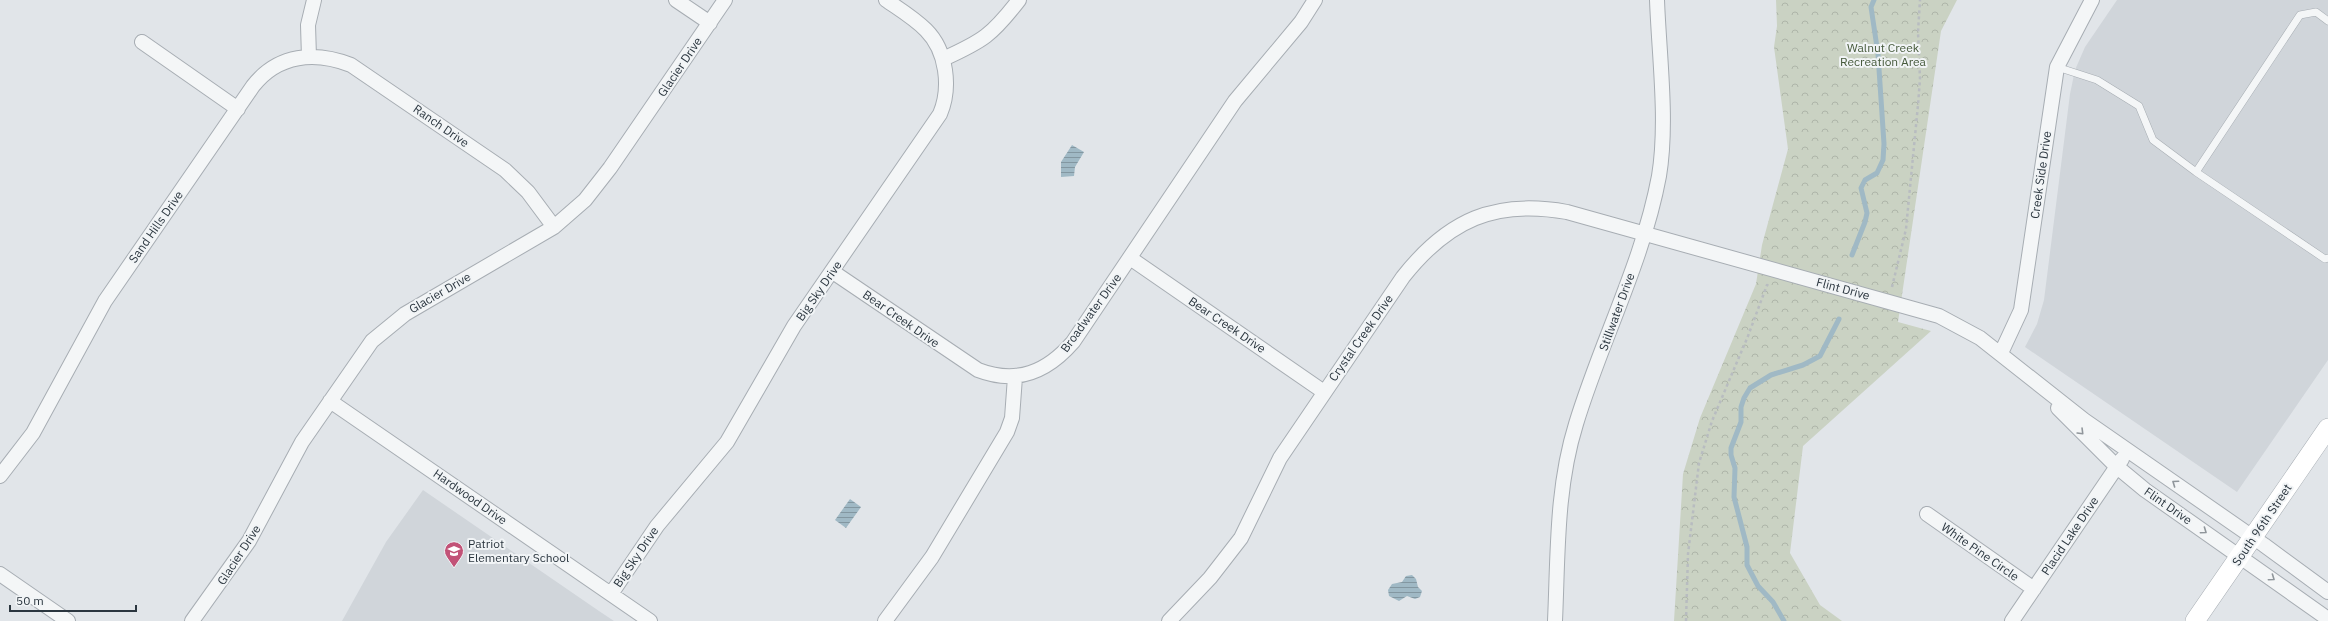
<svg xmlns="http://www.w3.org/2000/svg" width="2328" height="621" font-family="'IBM Plex Sans',sans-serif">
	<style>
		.built { fill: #d0d5da }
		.park { fill: url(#park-crowns) }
		.water { fill: url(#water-rules) }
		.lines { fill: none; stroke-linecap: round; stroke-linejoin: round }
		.stream { stroke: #a0b9c5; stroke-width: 5 }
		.lane-casing { stroke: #a7adb3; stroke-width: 8 }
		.street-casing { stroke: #a7adb3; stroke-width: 16 }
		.secondary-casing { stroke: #a7adb3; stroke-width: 20 }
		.path { stroke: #b8bcc0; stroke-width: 2.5; stroke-dasharray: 3 3; stroke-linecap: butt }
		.lane { stroke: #f4f6f7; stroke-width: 7 }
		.street { stroke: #f4f6f7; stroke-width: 14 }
		.secondary { stroke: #fff; stroke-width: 19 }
		.oneway { stroke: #90969b }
		.labels { text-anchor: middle; stroke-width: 4; stroke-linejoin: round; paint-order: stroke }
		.park-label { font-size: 12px; fill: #45593a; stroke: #f1f4f6 }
		.street-label { font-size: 12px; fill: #2b363f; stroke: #f1f4f6 }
		.poi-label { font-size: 12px; fill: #2b363f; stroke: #f1f4f6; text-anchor: start }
	</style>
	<defs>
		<pattern id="park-crowns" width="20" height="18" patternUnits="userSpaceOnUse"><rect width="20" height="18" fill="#cad2c3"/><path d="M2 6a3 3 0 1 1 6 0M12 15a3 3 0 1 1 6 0" fill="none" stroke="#aeb5a9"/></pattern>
		<pattern id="water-rules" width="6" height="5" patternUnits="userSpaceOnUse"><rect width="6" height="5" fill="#a0b9c5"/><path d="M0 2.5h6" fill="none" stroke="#8397a1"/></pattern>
	</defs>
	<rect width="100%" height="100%" fill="#e1e5e9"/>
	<path class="built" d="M2117,0H2328V360L2237,492L2025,347L2037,324L2044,300L2070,94L2075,70L2085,47Z
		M423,490L599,611L614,621H342L386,542Z"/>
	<path class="park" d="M1776,0H1957L1941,31L1898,322L1931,331L1803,446L1790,553L1820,605L1842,621H1674L1683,474L1700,418L1756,284L1762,245L1788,149L1774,47L1777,26Z"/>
	<path class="water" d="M1072,145L1084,152L1075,167L1074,176L1061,177V162Z
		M850,499L861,507L846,528L835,520Z
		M1412,575L1416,579L1418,587L1422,591L1420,597L1415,599L1407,596L1399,601L1389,596L1388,590L1392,584L1402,582L1406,576Z"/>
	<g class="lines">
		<path class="stream" d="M1852,255L1865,222L1867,213L1861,188L1865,180L1877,173L1883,160L1884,144L1878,54L1871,7L1874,0
			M1784,621L1773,602L1758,586L1747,565V547L1734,497L1735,468L1731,455V448L1741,422V407L1744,398L1750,388L1771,375L1803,365L1820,356L1839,319"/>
		<g class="lane-casing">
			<path id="lane" d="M2057,67L2097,80L2139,106L2153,140L2196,172L2325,259L2328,258
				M2196,172L2300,15L2316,12L2328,21"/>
		</g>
		<g class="street-casing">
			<path id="street" d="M676,0L710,23
				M142,42L238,109
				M309,57L308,25L314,0
				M943,59C983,41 992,35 1019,0
				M1130,258L1324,392
				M833,272L978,370C1017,385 1047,372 1073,342L1235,101L1301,22L1315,0
				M2001,353L2021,310L2057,67L2092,0
				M330,401L650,621
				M2058,408L2116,466L2145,490L2328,619
				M0,476L33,433L105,301L253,86C278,54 315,51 351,65L505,170L528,192L554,227
				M1927,514L2034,589
				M0,574L68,621
				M611,594L657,526L727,442L794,326L940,114C951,88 947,51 926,30C914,18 899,9 886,0
				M192,621L249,541L302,442L372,341L405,314L554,227L585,200L610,168L725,0
				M885,621L932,557L1007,432L1012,418L1015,377
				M1169,621L1210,578L1241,538L1280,458L1403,277C1448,220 1495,199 1567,212L1939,316L1980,338L2084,420L2264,545L2328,592
				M1555,621C1558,555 1556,488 1576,424C1601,341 1643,262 1659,176C1668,122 1659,55 1657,0
				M2012,621L2122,459"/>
		</g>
		<g class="secondary-casing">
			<path id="secondary" d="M2195,621L2328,428"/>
		</g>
		<path class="path" d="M1892,287L1906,229L1918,105L1920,79L1918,32L1920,0
			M1686,621L1688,554L1699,463L1712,421L1748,336L1767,285L1769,286"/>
		<use href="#lane" class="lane"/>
		<use href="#street" class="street"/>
		<use href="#secondary" class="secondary"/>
	</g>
	<defs><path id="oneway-chevron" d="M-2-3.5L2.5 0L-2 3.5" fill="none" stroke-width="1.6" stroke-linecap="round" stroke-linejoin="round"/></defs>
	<g class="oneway">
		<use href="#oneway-chevron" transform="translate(2081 432) rotate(45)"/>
		<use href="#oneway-chevron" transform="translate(2175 483) rotate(-145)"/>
		<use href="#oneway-chevron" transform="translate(2204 531) rotate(35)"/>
		<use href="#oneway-chevron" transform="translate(2272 578) rotate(35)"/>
	</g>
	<defs>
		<g id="school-pin" transform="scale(1)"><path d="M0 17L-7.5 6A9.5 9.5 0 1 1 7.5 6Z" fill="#c25277" stroke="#f1f4f6"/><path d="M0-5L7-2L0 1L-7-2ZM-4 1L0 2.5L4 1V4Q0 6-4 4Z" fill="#fff"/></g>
	</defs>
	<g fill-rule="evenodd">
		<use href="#school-pin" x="454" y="551"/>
	</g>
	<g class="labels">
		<g class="park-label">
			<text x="1883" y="52">Walnut Creek<tspan x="1883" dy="14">Recreation Area</tspan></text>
		</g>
		<g class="street-label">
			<text transform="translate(680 67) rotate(-56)" y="4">Glacier Drive</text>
			<text transform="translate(441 126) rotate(35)" y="4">Ranch Drive</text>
			<text transform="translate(2041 175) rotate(-82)" y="4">Creek Side Drive</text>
			<text transform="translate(156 227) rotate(-55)" y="4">Sand Hills Drive</text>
			<text transform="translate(1843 289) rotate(15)" y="4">Flint Drive</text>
			<text transform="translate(819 291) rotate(-55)" y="4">Big Sky Drive</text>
			<text transform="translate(440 293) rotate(-30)" y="4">Glacier Drive</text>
			<text transform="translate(1617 312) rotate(-70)" y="4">Stillwater Drive</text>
			<text transform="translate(1091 313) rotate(-54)" y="4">Broadwater Drive</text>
			<text transform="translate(901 319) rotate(35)" y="4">Bear Creek Drive</text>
			<text transform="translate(1227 325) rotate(34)" y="4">Bear Creek Drive</text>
			<text transform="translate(1361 338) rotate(-55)" y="4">Crystal Creek Drive</text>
			<text transform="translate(470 497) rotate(35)" y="4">Hardwood Drive</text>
			<text transform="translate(2168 506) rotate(35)" y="4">Flint Drive</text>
			<text transform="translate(2262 525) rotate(-56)" y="4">South 96th Street</text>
			<text transform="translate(2070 536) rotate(-56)" y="4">Placid Lake Drive</text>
			<text transform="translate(1980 552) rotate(35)" y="4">White Pine Circle</text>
			<text transform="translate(239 555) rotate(-57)" y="4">Glacier Drive</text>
			<text transform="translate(636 557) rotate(-56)" y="4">Big Sky Drive</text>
		</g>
		<g class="poi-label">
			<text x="468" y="548">Patriot<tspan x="468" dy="14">Elementary School</tspan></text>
		</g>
	</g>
	<path d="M10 605v6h126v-6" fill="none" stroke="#2b363f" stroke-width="2"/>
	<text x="16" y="605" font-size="12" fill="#2b363f" stroke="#f1f4f6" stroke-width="3" paint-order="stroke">50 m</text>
</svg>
